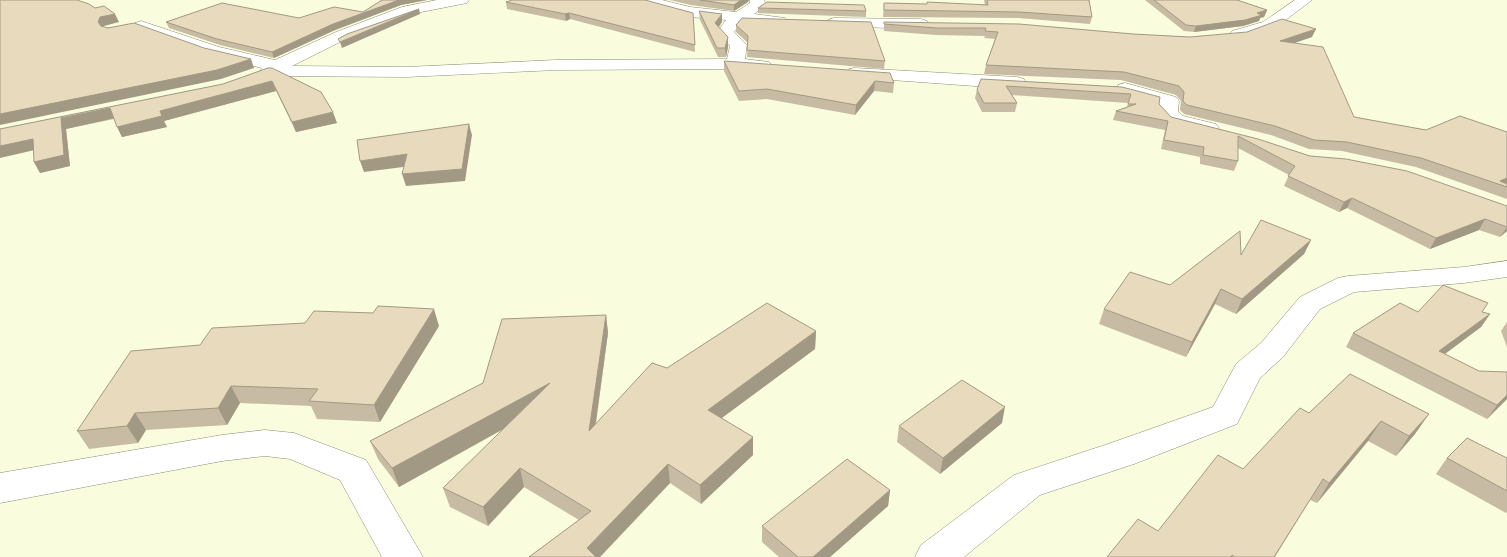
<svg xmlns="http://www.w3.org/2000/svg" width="1507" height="557" font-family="'Nunito Sans',sans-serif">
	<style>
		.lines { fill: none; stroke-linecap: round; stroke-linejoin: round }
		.minor-casing { stroke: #8b8e72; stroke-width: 1 }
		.minor { fill: #fff; fill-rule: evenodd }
		.wall { fill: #c8bba3 }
		.shaded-wall { fill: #a29984 }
		.building { fill: #e8dabd; stroke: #a29984 }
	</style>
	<rect width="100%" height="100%" fill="#f9fdde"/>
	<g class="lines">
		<g class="minor-casing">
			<path id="minor" d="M437,0H469L467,3L462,4L411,14L348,38L292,66L406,67L556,60L727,59L730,46L717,32L726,20L690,17L640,3L638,0H662L690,7L736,12L750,3V0H764L766,5L754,14L785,18L787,21L785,24L779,26L742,22L734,32L747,45L745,59L769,62L772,66L769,70L763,71L735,69L556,70L406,77L269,76L263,75L260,71L262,68L208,55L135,29L133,26L135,23L141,21L219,47L275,60L336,32L402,7Z
				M1295,0H1312L1275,28L1238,39L1232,37L1230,34L1232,31L1263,22Z
				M834,18L921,19L927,21L929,24L927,27L921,29L828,26L826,23L828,20Z
				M855,68L1017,77L1024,79L1026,83L1024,87L1017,89L849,77L846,73L849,69Z
				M1125,83L1176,97L1179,101L1178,111L1183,116L1216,124L1219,128L1216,132L1209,134L1169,124L1158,112L1159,104L1118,93L1116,89L1118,85Z
				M1507,261V277L1464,283L1354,292L1320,309L1283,357L1260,378L1237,424L1134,464L1040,495L964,557H915L921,545L1014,475L1108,444L1213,407L1236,364L1261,343L1300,297L1338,278L1348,276L1464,267Z
				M265,430L294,433L366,460L423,557H382L340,480L290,459L265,456L222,461L0,503V473L222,435Z"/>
		</g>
		<use href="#minor" class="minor"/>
	</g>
	<path class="wall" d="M382,0H427L401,5L335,30L274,58L220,45L169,28L166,22L299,18L363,12Z
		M670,0H749L748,2L734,11L691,5Z
		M984,0H1089L1092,17L1090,24L1018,18L883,17L884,3L927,4L985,5Z
		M1145,0H1237L1267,10L1264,17L1260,18L1259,21L1243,26L1194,32L1184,31Z
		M506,2L693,13L695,52L570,19L566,21L507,9Z
		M758,8L866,11V17L758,13Z
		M699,11L722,22L719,27L728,47L726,57H718L700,20Z
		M884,22L1190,37H1312L1294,43L1354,117L1426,130L1507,132V199L1416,167L1342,151L1309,149L1271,135L1184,114L1180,110L1181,101L1176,95L1121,80L984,74L986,65L995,39L984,38L985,36L936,35L884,31Z
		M736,25L885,61L884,69L747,57L748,43L736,32Z
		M724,61L894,83L893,93L874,91L855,115L767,99L739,101L724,71Z
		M268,68L337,123L296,132L276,91L164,121L167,127L122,137L114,119L66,129L70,166L40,173L34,162V151L0,129L223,84Z
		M981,79L1122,87L1159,104L1171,117L1310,156L1507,206V231L1500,237L1479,230L1430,249L1347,208L1339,212L1284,186L1289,175L1238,148V161L1234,171L1200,164V157L1161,149L1165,130L1113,120L1116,111L1127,107L1128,103L1012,95L1017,103L1015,112H982L975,98L977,90Z
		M1311,240L1304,254L1236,314L1215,304L1186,357L1099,324L1104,309L1170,285L1241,255Z
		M1418,312H1483L1490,314L1481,327L1445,354L1507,399L1487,419L1346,347L1353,333Z
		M606,315L608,333L596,424L667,368L816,331L815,349L722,418L753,455L701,504L670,483L600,557H529L579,520L524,487L488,526L450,507L443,488L504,429L399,487L378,459L370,441L483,383Z
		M1507,322V347L1501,331Z
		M439,326L380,422L317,419L311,406L240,403L227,425L146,430L138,443L89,449L77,431L200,345Z
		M1350,374L1415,434L1396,456L1368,441L1317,503L1310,500L1275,557H1107L1158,531L1243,469L1309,413Z
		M1002,423L940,474L897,442L899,426Z
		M1447,458H1507V512L1506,513L1436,474Z
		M890,490L888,506L830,557H779L762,542V526Z"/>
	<path class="shaded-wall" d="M399,0H427L401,5L335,30L274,58L272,52L333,24Z
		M741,0H749L748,2L734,11V5Z
		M419,9L420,14L342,48L340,42Z
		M1267,10L1264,17L1260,18L1259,21L1243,26L1194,32L1196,26L1257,13Z
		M569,13L570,19L566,21L565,14Z
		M115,14L119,22L104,26L102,31L98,22L100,17Z
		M722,14V22L715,32V23Z
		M1316,29L1312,37L1277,49L1280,41Z
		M728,37V47L726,57L725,48Z
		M251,59L254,68L221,79L0,125V114Z
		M272,81L276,91L164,121L167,127L122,137L117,127L160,111Z
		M875,81L874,91L855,115L856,105Z
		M110,108L115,118L66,129L70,166L40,173L34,162L61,118Z
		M333,112L337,123L296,132L292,122Z
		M469,124L472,135L465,181L406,186L402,174Z
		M33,139L39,149L0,158V146Z
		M407,154L411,166L364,172L360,161Z
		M1507,178V186L1500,181Z
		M1352,198L1347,208L1339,212L1344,202Z
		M1485,219L1479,230L1430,249L1436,238Z
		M1507,227V231L1500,237Z
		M1311,240L1304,254L1236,314L1242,299Z
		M1221,289L1215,304L1186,357L1192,342Z
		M434,309L439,326L380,422L374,405Z
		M1490,314L1481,327L1430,365L1439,351Z
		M606,315L608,333L592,449L589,431Z
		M816,331L815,349L708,428V410Z
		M550,383L553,401L399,487L392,468Z
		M231,386L240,403L227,425L218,408Z
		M1507,395V399L1487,419L1497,405Z
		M1005,407L1002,423L940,474L943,458Z
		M135,413L146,430L138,443L127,426Z
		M1429,414L1415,434L1396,456L1409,436Z
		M1381,421L1368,441L1317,503L1329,483Z
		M753,437V455L701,504L700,485Z
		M668,464L670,483L600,557H588L587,548Z
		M520,468L524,487L488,526L483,507Z
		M890,490L888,506L830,557H813Z"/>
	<path class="building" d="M0,0H77L89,4L95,8L104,6L115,14L100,17L98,22L101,26L108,28L134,23L204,48L251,59L217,70L0,114Z
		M382,0H399L333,24L272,52L217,39L166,22L222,3L299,18L334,7L363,12Z
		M512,0H645L693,13L695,45L569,13L565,14L506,2Z
		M700,0H741L734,5Z
		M987,0H1089L1092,17L1019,12L884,10V3L927,4V2L988,5Z
		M1154,0H1237L1267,10L1257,13L1262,15L1245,20L1196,26L1186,25Z
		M767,2L864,5L866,11L758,8Z
		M419,9L340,42L338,39L347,34Z
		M699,11L722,14L715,23L728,37L725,48H717Z
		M742,18L871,22L885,61L747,50L748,36L736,25Z
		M1282,19L1316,29L1280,41L1323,47L1354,117L1426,130L1460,116L1507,132V178L1500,181L1507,184V187L1421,158L1347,142L1314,140L1275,126L1187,105L1183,101L1184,92L1179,86L1124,72L986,65L998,32L985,31L986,28H937L884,24V22L1019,24L1133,34L1190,37L1247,32Z
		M724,61L890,73L894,83L875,81L856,105L767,89L739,91Z
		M268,68H272L321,92L333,112L292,122L272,81L160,111L162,116L117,127L110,108L61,118L64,155L34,162L33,139L0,146V129L223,84Z
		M981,79L1122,87L1160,97L1159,104L1171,117L1258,139L1310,156L1346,159L1407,171L1507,206V227L1485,219L1436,238L1352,198L1344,202L1288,176L1295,166L1238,136V161L1203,155L1204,147L1164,140L1168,121L1116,111L1136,104H1128L1131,94L1006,86L1017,103H984L977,90Z
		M469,124L462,169L402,174L407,154L360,161L357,140Z
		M1261,220L1311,240L1242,299L1221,289L1192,342L1104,309L1130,272L1170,285L1240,231L1241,255Z
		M1443,285L1488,303L1482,312L1490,314L1439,351L1479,371L1507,372V395L1497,405L1353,333L1400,303L1418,312Z
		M767,303L816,331L708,410L753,437L700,485L668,464L587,548L596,557H529L591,511L520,468L483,507L443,488L550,383L392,468L370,441L483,383L502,319L606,315L589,431L652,363L667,368Z
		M378,306L434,309L374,405L309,401L318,389L231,386L218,408L135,413L127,426L77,431L131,351L200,345L212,328L305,323L314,311L373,313Z
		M1350,374L1429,414L1409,436L1381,421L1329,483L1323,479L1274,557H1235L1232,555L1231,557H1107L1138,519L1158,531L1218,455L1243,469L1300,408L1309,413Z
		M962,380L1005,407L943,458L899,426Z
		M1467,438L1507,458V491L1447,458Z
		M847,459L890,490L813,557H798L762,526Z"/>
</svg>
